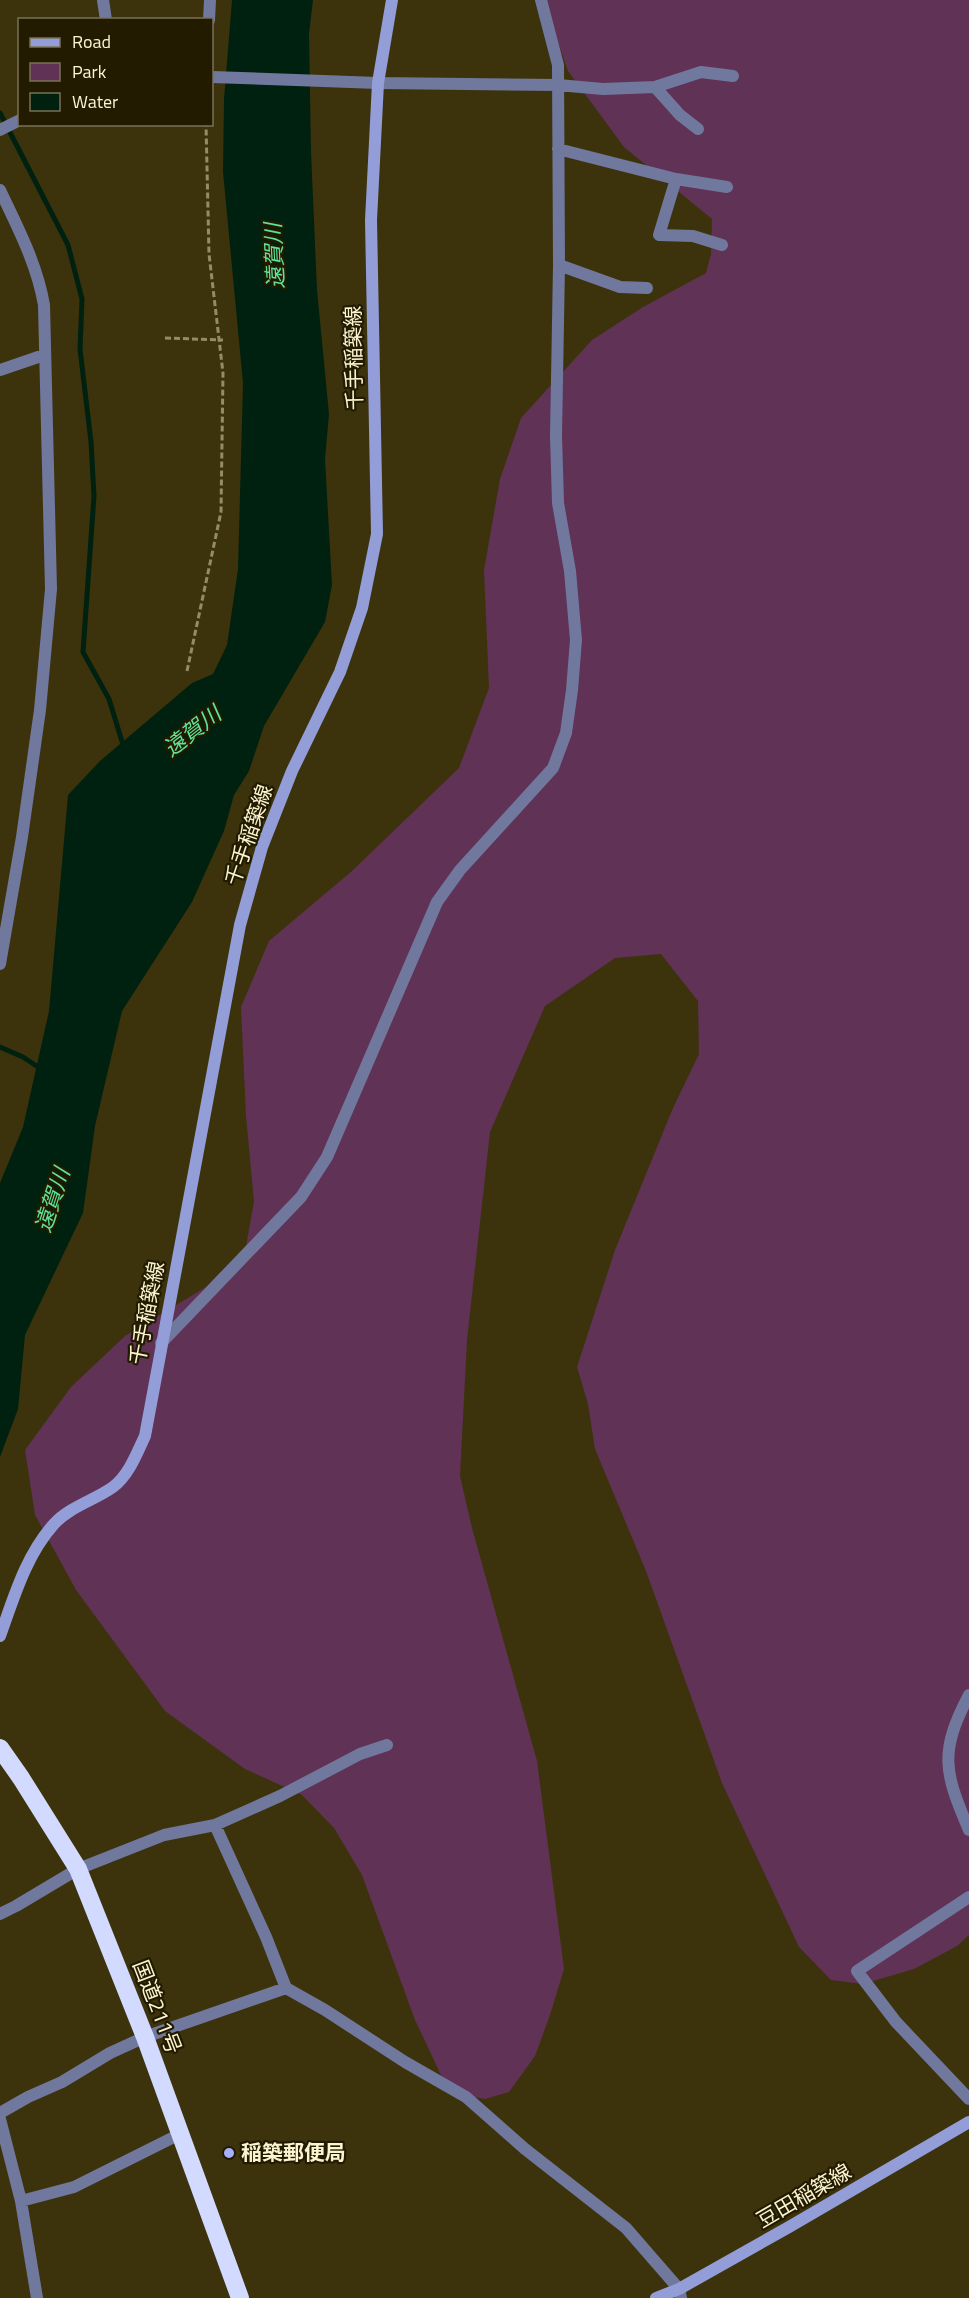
<svg xmlns="http://www.w3.org/2000/svg" width="969" height="2298" font-family="'Titillium Web','Noto Sans JP',sans-serif">
	<style>
		.green { fill: #603255 }
		.water { fill: #012110 }
		.lines { fill: none; stroke-linecap: round; stroke-linejoin: round }
		.stream { stroke: #012110; stroke-width: 5 }
		.path { stroke: #948c67; stroke-width: 3; stroke-dasharray: 6 3; stroke-linecap: butt }
		.street { stroke: #71789d; stroke-width: 12 }
		.secondary { stroke: #939ed9; stroke-width: 12 }
		.highway { stroke: #d3daff; stroke-width: 18 }
		.poi-dot { fill: #a5b1fc; stroke: #221b00; stroke-width: 2 }
		.labels { text-anchor: middle; stroke-width: 4.5; stroke-linejoin: round; paint-order: stroke }
		.street-label { font-size: 21px; fill: #fcf4d1; stroke: #221b00 }
		.poi-label { font-size: 21px; font-weight: bold; fill: #fcf4d1; stroke: #221b00; text-anchor: start }
		.water-label { font-size: 22px; font-style: italic; fill: #5de39a; stroke: #221b00 }
	</style>
	<rect width="100%" height="100%" fill="#3c330d"/>
	<path class="green" d="M545,0H969V1935L957,1946L914,1969L863,1984L831,1980L799,1947L722,1783L646,1571L595,1449L588,1404L577,1367L615,1250L673,1108L699,1054L698,1001L661,954L615,958L545,1006L490,1132L467,1340L460,1476L472,1528L537,1761L564,1969L550,2015L535,2056L509,2092L485,2099L449,2092L415,2020L362,1875L334,1828L302,1795L245,1769L165,1711L76,1590L35,1515L25,1450L71,1387L125,1336L206,1287L246,1246L254,1202L246,1116L241,1007L269,941L352,871L459,768L489,688L484,570L500,479L521,418L592,340L643,307L706,273L711,254L712,219L624,147L568,71L546,8Z"/>
	<path class="water" d="M232,0H313L309,34L311,152L317,290L329,414L325,459L332,585L325,622L264,726L249,771L234,795L224,831L192,902L122,1011L95,1126L83,1213L25,1335L18,1409L0,1457V1183L23,1127L49,1011L68,795L100,761L192,683L213,674L227,645L238,569L243,383L223,172L224,99Z"/>
	<g class="lines">
		<path class="stream" d="M0,113L68,245L82,299L80,349L91,442L94,496L83,652L109,699L124,748
			M0,1047L23,1057L41,1069"/>
		<path class="path" d="M165,338L223,340
			M187,671L221,512L223,373L209,254L206,124"/>
		<path class="street" d="M103,0L106,20
			M209,20L210,0
			M212,77L378,83L558,85L603,89L655,87L701,72L733,76
			M655,87L680,115L698,129
			M0,130L20,120
			M558,149L676,179L659,235L693,236L722,245
			M676,179L727,187
			M0,190C18,228 37,264 44,305L51,589L40,710L22,837L0,964
			M559,265L620,287L647,288
			M0,370L44,355
			M161,1343L301,1197L327,1157L437,902L460,870L553,768L566,733L572,690L576,640L570,571L558,503L556,436L559,265L558,65L541,0
			M969,1695C939,1752 944,1772 969,1830
			M215,1825L266,1937L286,1988
			M969,1897L857,1971L896,2022L969,2099
			M0,1914L16,1906L78,1869L164,1835L215,1825L280,1796L360,1754L387,1745
			M0,2113L28,2097L62,2082L110,2053L145,2037L286,1988L325,2010L405,2062L466,2097L525,2149L626,2228L679,2289L681,2298
			M0,2119L21,2201L37,2298
			M21,2201L74,2187L180,2134"/>
		<path class="secondary" d="M0,1636C14,1597 26,1555 54,1524C69,1507 95,1500 113,1487C129,1475 137,1453 145,1436L240,925L262,847L292,771L340,672L362,608L377,534L371,220L378,83L392,0
			M656,2298L679,2289L789,2227L969,2122"/>
		<path class="highway" d="M0,1748L21,1778L78,1869L145,2037L240,2298"/>
	</g>
	<circle class="poi-dot" cx="229" cy="2153" r="6"/>
	<g class="labels">
		<g class="street-label">
			<text transform="translate(354 358) rotate(-91)" y="7">千手稲築線</text>
			<text transform="translate(249 835) rotate(-71)" y="7">千手稲築線</text>
			<text transform="translate(147 1313) rotate(-79)" y="7">千手稲築線</text>
			<text transform="translate(157 2007) rotate(69)" y="7">国道211号</text>
			<text transform="translate(804 2196) rotate(-30)" y="7">豆田稲築線</text>
		</g>
		<g class="poi-label">
			<text x="241" y="2160">稲築郵便局</text>
		</g>
		<g class="water-label">
			<text transform="translate(274 256) rotate(-93)" y="8">遠賀川</text>
			<text transform="translate(192 731) rotate(-38)" y="8">遠賀川</text>
			<text transform="translate(52 1200) rotate(-72)" y="8">遠賀川</text>
		</g>
	</g>
	<rect x="18" y="18" width="195" height="108" fill="#221b00" stroke="#797254" stroke-width="1.5"/>
	<rect x="30" y="38" width="30" height="9" fill="#939ed9" stroke="#797254" stroke-width="1.5"/>
	<text x="72" y="48" font-size="18" fill="#fcf4d1">Road</text>
	<rect x="30" y="63" width="30" height="18" fill="#603255" stroke="#797254" stroke-width="1.5"/>
	<text x="72" y="78" font-size="18" fill="#fcf4d1">Park</text>
	<rect x="30" y="93" width="30" height="18" fill="#012110" stroke="#797254" stroke-width="1.5"/>
	<text x="72" y="108" font-size="18" fill="#fcf4d1">Water</text>
</svg>
